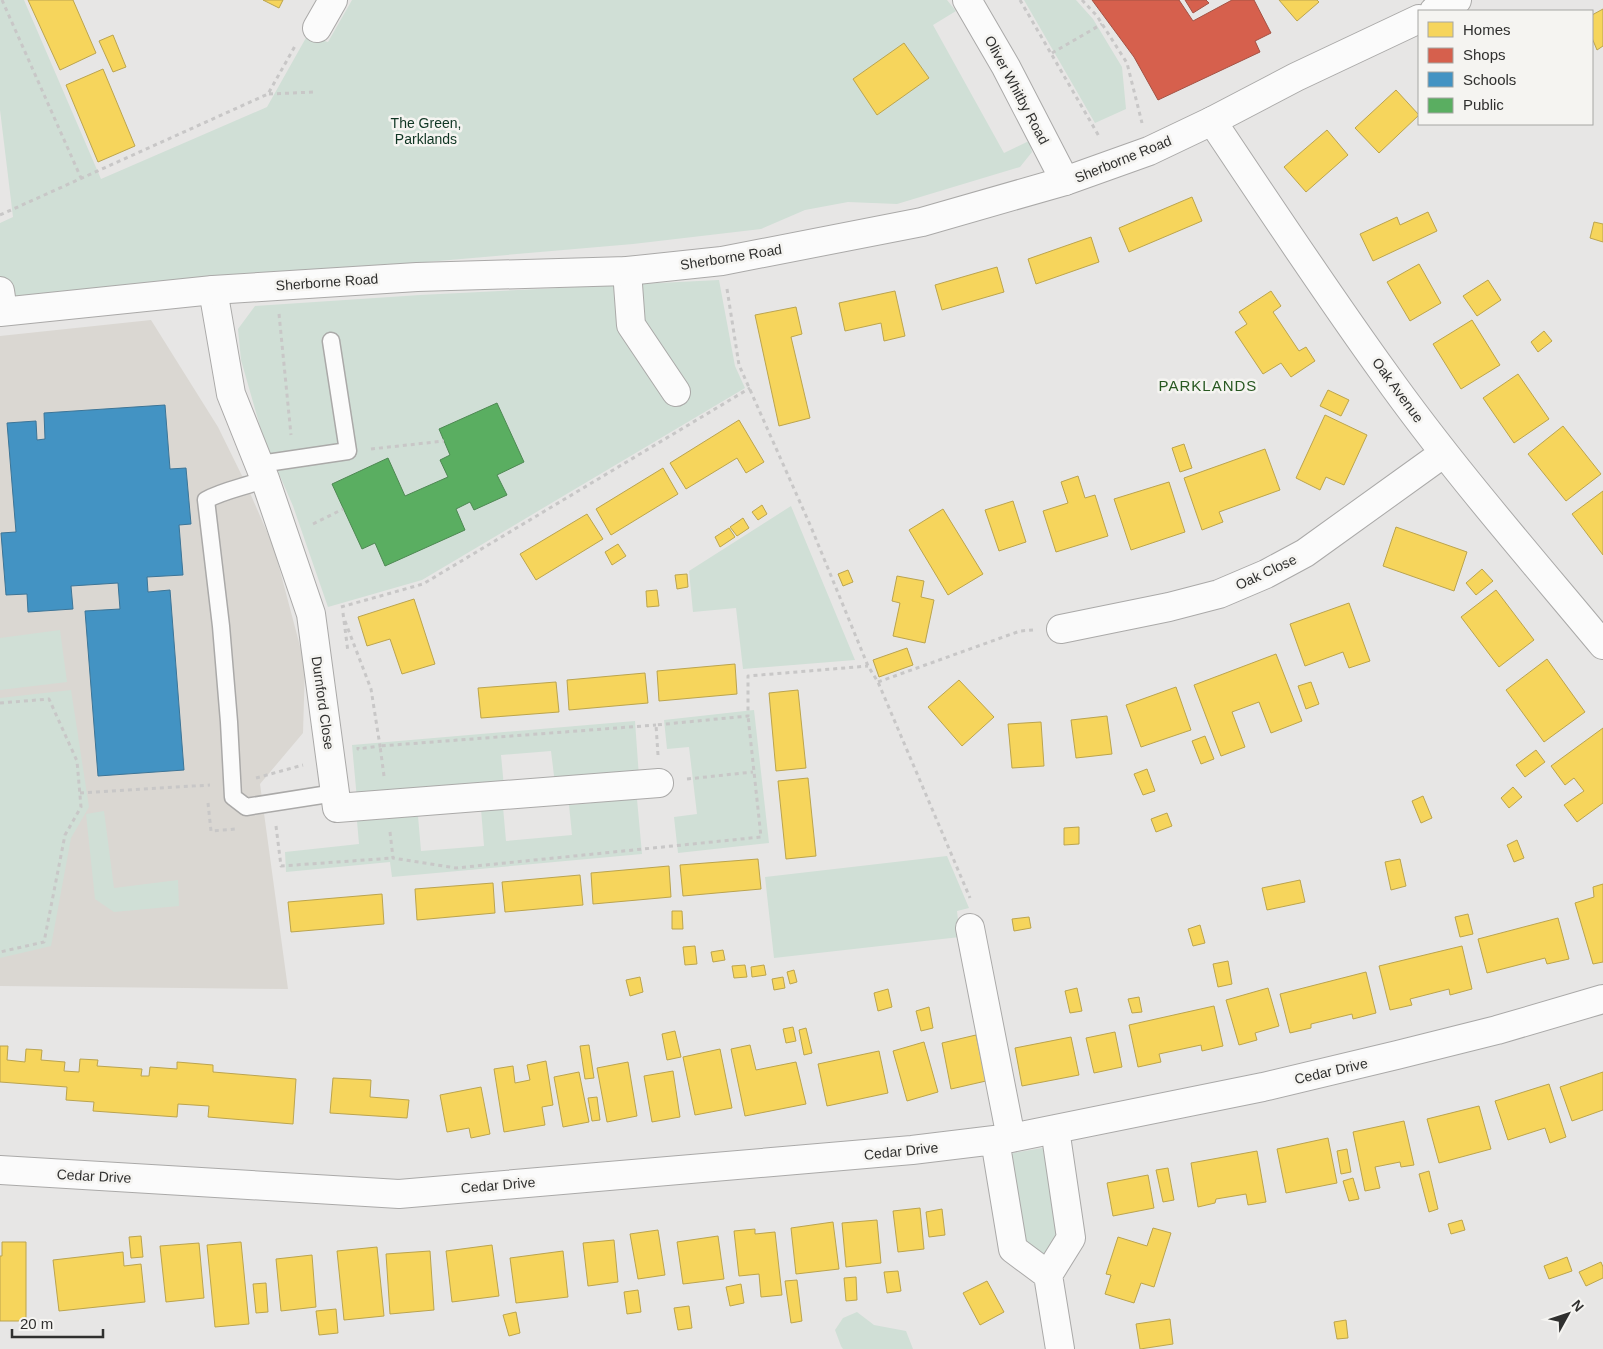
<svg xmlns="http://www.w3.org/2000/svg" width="1603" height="1349" font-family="Helvetica,sans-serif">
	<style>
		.built { fill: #dad7d2 }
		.green { fill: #d0dfd6 }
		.homes { fill: #f6d55c; stroke: #bba44e }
		.shops { fill: #d6604d; stroke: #a45244 }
		.schools { fill: #4393c3; stroke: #3d7597 }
		.public { fill: #5aae61; stroke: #4d8852 }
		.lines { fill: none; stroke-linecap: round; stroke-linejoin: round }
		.service-casing { stroke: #aaa9a8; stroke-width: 19 }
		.minor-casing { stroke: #aaa9a8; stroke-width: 30 }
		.tertiary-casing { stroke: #aaa9a8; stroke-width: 30 }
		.path { stroke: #c8c7c7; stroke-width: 3; stroke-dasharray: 4 4; stroke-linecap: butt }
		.service { stroke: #fbfbfb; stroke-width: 16 }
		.minor { stroke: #fbfbfb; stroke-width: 28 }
		.tertiary { stroke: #fbfbfb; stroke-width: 28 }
		.labels { text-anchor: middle; stroke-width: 5; stroke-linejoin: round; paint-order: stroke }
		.street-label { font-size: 14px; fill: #30302f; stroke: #f5f4f1 }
		.park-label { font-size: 14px; fill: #0f3523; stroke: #f5f4f1 }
		.neighbourhood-label { font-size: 15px; letter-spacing: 1px; fill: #285821; stroke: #f5f4f1 }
	</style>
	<rect width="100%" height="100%" fill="#e7e6e5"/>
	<path class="built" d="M151,320L218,427L247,486L274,548L305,665L303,733L260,784L288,989L0,986V336Z"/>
	<path class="green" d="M0,0H24L101,179L267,107L307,36L328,42L352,0H947L956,11L933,25L1004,153L1029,141L1032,152L1020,167L897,204L848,202L805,210L761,229L633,244L0,299V223L13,217L0,110Z
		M1024,0H1076L1093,19L1122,67L1126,109L1095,123Z
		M719,280L735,366L745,388L422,580L328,607L293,506L263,437L241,360L238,329L255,306L420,295Z
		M791,506L855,660L743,669L736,608L693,612L689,571Z
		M60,630L67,682L0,690V638Z
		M71,690L89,807L71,838L51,946L0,958V698Z
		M754,710L769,843L678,853L674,817L697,814L689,747L667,749L664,720Z
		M635,721L639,777L555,784L551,751L501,755L504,787L357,799L352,745Z
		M637,799L642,854L392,877L390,862L286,872L285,852L359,844L357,821L418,816L421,851L484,846L481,809L503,807L506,841L572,835L569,805Z
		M104,811L114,888L178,880L179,906L114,912L95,899L86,814Z
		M947,856L969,908L957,911L960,937L774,958L765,877Z
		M1048,1147L1062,1236L1047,1263L1021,1244L1008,1154Z
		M857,1312L874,1325L906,1331L913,1349H843L841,1346L835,1330L843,1318Z"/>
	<path class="homes" d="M28,0H73L96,53L60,70Z
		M263,0H283L279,8Z
		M1279,0H1317L1319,2L1297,21Z
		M1603,9V46L1597,50L1592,38V15Z
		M113,35L126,67L113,72L99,41Z
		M904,43L929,78L877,115L853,79Z
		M103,69L135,146L98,162L66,85Z
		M1396,90L1419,115L1379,153L1355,128Z
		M1327,130L1348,155L1306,192L1284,167Z
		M1192,197L1202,221L1129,252L1119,228Z
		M1428,212L1437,231L1373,261L1360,234L1397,217L1400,225Z
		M1594,222L1603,224V242L1590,238Z
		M1091,237L1099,262L1036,284L1028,259Z
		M1419,264L1441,303L1410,321L1387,282Z
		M997,267L1004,292L942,310L935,285Z
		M1488,280L1501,300L1477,316L1463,296Z
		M895,291L905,336L884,341L881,323L845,331L839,303Z
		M1271,291L1281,306L1273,312L1299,351L1306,347L1315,361L1291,377L1281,363L1263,374L1235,332L1247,324L1239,312Z
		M796,307L802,334L791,337L810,418L779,426L755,315Z
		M1472,320L1500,365L1461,389L1433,344Z
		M1544,331L1552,341L1538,352L1531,342Z
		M1518,374L1549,419L1514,443L1483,398Z
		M1328,390L1349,400L1341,416L1320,406Z
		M1325,415L1367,435L1344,485L1326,477L1320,490L1296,478Z
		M739,420L764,462L746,473L737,458L686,489L670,463Z
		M1563,426L1601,474L1566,501L1528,454Z
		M1184,444L1192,468L1180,472L1172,448Z
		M1265,449L1280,490L1219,512L1223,522L1202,530L1184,478Z
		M663,468L678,494L611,535L596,509Z
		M1078,476L1085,498L1095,495L1108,536L1056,552L1043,511L1068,503L1061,482Z
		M1169,482L1185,532L1131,550L1114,499Z
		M1603,491V555L1572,514Z
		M1013,501L1026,542L999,551L985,510Z
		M762,505L767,514L758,520L752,512Z
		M943,509L983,574L948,595L909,530Z
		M587,514L603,539L536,580L520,554Z
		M743,518L749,528L737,536L730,527Z
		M1396,527L1467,552L1454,591L1383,566Z
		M729,528L735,537L720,547L715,537Z
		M618,544L626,556L612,565L605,552Z
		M1482,569L1493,581L1476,595L1466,583Z
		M848,570L853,582L843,586L838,574Z
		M687,574L688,587L677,589L675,575Z
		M897,576L924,581L921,597L934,600L925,643L893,636L900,603L892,601Z
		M657,590L659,606L647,607L646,591Z
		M1496,590L1534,640L1499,667L1461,617Z
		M414,599L435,664L402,674L390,639L367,646L358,617Z
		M1349,603L1370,661L1349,668L1343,652L1305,666L1290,624Z
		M907,648L913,665L879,677L873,660Z
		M1276,654L1302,721L1271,733L1259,702L1232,712L1245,747L1221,756L1194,685Z
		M1547,659L1585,712L1544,742L1506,690Z
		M735,664L737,694L659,701L657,671Z
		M645,673L648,703L569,710L567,680Z
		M959,680L994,717L962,746L928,707Z
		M556,682L559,712L481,718L478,688Z
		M1311,682L1319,704L1306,709L1298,686Z
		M1176,687L1191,730L1141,747L1126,705Z
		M798,690L806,768L776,771L769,693Z
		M1107,716L1112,754L1076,758L1071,720Z
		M1041,722L1044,766L1012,768L1008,724Z
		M1603,728V803L1577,822L1564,805L1584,791L1574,778L1565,785L1551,766Z
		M1205,736L1214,759L1201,764L1192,741Z
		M1536,750L1545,762L1525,777L1516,765Z
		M1147,769L1155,791L1143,795L1134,774Z
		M808,778L816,856L786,859L778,781Z
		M1513,787L1522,797L1509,808L1501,798Z
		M1423,796L1432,818L1421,823L1412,801Z
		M1167,813L1172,826L1156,832L1151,819Z
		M1079,827V844L1064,845V828Z
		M1517,840L1524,858L1514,862L1507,845Z
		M758,859L761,889L683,896L680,865Z
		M1400,859L1406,886L1391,890L1385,862Z
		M669,866L671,897L593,904L591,873Z
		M580,875L583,905L505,912L502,882Z
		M1300,880L1305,902L1267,910L1262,888Z
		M493,883L495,913L417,920L415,889Z
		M1603,884V962L1593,964L1575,903L1594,897L1593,887Z
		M382,894L384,924L291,932L288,902Z
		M672,911H682L683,929H672Z
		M1468,914L1473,934L1460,937L1455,917Z
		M1029,917L1031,928L1014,931L1012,919Z
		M1558,918L1569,959L1547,964L1545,958L1487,973L1478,939Z
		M1200,925L1205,943L1193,946L1188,929Z
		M695,946L697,964L685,965L683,947Z
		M1462,946L1472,989L1450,995L1449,989L1410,999L1412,1005L1390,1010L1379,966Z
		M723,950L725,960L713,962L711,952Z
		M1228,961L1232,984L1218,987L1213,964Z
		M745,965L747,977L734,978L732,966Z
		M764,965L766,975L752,977L751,967Z
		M794,970L797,982L790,984L787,972Z
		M1366,972L1376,1013L1353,1019L1352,1014L1311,1024V1028L1290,1033L1280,994Z
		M640,977L643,992L630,996L626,980Z
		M783,977L785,988L774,990L772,979Z
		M1077,988L1082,1011L1070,1013L1065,991Z
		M1268,988L1279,1026L1255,1033L1257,1040L1239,1045L1226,1000Z
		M888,989L892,1007L878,1011L874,993Z
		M1139,997L1142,1012L1132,1013L1128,999Z
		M1214,1006L1223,1046L1202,1051L1201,1045L1159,1054L1161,1062L1138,1067L1129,1025Z
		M929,1007L933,1028L921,1031L916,1011Z
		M793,1027L796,1041L786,1043L783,1029Z
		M806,1028L812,1053L804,1055L799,1030Z
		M675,1031L681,1057L667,1060L662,1034Z
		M1115,1032L1122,1067L1094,1073L1086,1038Z
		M976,1035L986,1081L951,1089L942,1043Z
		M1071,1037L1079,1075L1022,1086L1015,1048Z
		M924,1042L938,1092L907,1101L893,1051Z
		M589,1045L594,1078L585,1079L580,1046Z
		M750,1045L756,1070L796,1062L806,1104L745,1116L731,1049Z
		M0,1046H8L7,1060L25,1062L26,1049L42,1050L41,1060L65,1062L64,1071L79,1072L80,1059L98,1060L97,1066L142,1069L141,1076H149L150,1067L177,1069V1062L213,1065V1072L296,1079L293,1124L208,1117L209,1106L178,1104L177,1117L93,1111L94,1102L66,1100L67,1087L0,1082Z
		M720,1049L732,1108L695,1115L683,1057Z
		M879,1051L888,1093L827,1106L818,1064Z
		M546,1061L553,1105L542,1107L545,1125L504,1132L494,1069L513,1066L515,1083L530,1080L527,1065Z
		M628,1062L637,1116L607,1122L597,1068Z
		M673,1071L680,1117L652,1122L644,1076Z
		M579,1072L589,1122L563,1127L554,1077Z
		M1603,1072V1110L1572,1121L1560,1087Z
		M333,1078L371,1080L370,1097L409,1100L407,1118L330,1113Z
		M1549,1084L1566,1137L1550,1143L1545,1128L1508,1140L1495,1101Z
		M481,1087L490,1134L471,1138L469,1128L447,1132L440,1095Z
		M597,1097L600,1120L592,1121L588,1098Z
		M1479,1106L1491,1149L1439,1163L1427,1119Z
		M1404,1121L1414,1165L1401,1167L1400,1162L1375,1167L1380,1188L1365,1191L1353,1132Z
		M1328,1138L1337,1183L1286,1193L1277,1149Z
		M1347,1149L1351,1172L1341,1174L1337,1151Z
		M1257,1151L1266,1202L1248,1205L1246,1194L1216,1199L1215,1203L1198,1207L1191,1163Z
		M1168,1168L1174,1200L1163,1202L1156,1170Z
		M1429,1171L1438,1209L1429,1212L1419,1174Z
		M1148,1175L1154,1208L1113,1216L1107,1183Z
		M1353,1178L1359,1199L1349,1201L1343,1181Z
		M920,1208L924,1249L898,1252L893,1211Z
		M942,1209L945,1235L929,1237L926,1212Z
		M877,1220L881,1263L846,1267L842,1223Z
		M1462,1220L1465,1230L1451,1234L1448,1224Z
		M833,1222L839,1269L796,1274L791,1228Z
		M1153,1228L1171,1233L1154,1287L1141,1283L1134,1303L1105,1294L1111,1275L1106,1274L1118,1237L1147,1246Z
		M755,1229V1234L775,1232L782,1295L761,1297L759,1274L739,1276L734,1231Z
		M658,1230L665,1275L638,1279L630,1234Z
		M141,1236L143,1257L131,1258L129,1237Z
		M718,1236L724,1279L683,1284L677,1242Z
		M614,1240L618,1282L588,1286L583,1243Z
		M2,1242H26V1321H0V1256H2Z
		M241,1242L249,1324L215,1327L207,1245Z
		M199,1243L204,1298L166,1302L160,1246Z
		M492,1245L499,1296L452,1302L446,1251Z
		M377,1247L384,1316L344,1320L337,1251Z
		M430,1251L434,1310L390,1314L386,1254Z
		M563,1251L568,1297L516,1303L510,1258Z
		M123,1252L124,1266L141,1264L145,1302L59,1311L53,1260Z
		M312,1255L316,1307L281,1311L276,1259Z
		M1567,1257L1572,1271L1549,1279L1544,1266Z
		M1601,1262L1603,1267V1278L1586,1286L1579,1272Z
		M898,1271L901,1291L887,1293L884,1272Z
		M856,1277L857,1300L846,1301L844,1278Z
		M797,1280L802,1321L791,1323L785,1281Z
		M987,1281L1004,1312L980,1325L963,1293Z
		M266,1283L268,1312L256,1313L253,1284Z
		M741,1284L744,1303L730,1306L726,1287Z
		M638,1290L641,1312L627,1314L624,1292Z
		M689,1306L692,1328L678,1330L674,1308Z
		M336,1309L338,1333L319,1335L316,1311Z
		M516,1312L520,1333L509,1336L503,1315Z
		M1170,1319L1173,1344L1140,1349L1136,1324Z
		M1346,1320L1348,1338L1337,1339L1334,1322Z"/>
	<path class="shops" d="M1092,0H1179L1193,21L1232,0H1254L1271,33L1255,41L1260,52L1158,100L1134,57Z
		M1185,0H1206L1209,3L1193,13Z"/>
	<path class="schools" d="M165,405L170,469L186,468L191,524L179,525L183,575L147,577L148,592L170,590L184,770L98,776L85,611L120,609L118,583L71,586L73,609L28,612L27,594L6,595L1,533L16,532L7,423L36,421L37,440L45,439L44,413Z"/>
	<path class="public" d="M497,403L524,462L497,475L507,495L474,510L470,502L456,509L465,530L385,566L375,543L362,549L332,484L388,458L405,496L448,477L440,460L450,455L439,429Z"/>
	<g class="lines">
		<g class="service-casing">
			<path id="service" d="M260,464L348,451L331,341
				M265,479C245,487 224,490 206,500L221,626L229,722L233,797L246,807L335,793"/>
		</g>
		<g class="minor-casing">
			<path id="minor" d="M967,0L1006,67L1065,181
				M317,28L333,0
				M1212,121C1269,206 1325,291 1385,374C1452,468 1529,556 1603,645
				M627,271L631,325L676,392
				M213,290L231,394L265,479L311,614L337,808L659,783
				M0,291L3,311
				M1061,629L1169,607L1219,594L1266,574L1305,553L1444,453
				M970,928L1011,1138
				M1055,1129L1071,1238L1048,1275L1060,1349
				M995,1140L1013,1249L1048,1275
				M0,1170L399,1194L912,1150L1011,1138L1263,1087L1397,1055L1497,1030L1603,999"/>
		</g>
		<g class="tertiary-casing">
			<path id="tertiary" d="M1434,11L1457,0
				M0,312L213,290L417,277L627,271L722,261L922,222L1065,181L1149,151L1212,121L1296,77L1419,19"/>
		</g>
		<path class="path" d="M2,0L81,178
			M1020,0L1100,138
			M1082,0L1097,16L1127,63L1142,123
			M1052,53L1102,24
			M269,94L315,92
			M0,215L268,94L295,46
			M727,289L739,365L811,527L868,666L878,682L970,898
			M279,314L291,435
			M371,449L444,441
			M313,524L343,509
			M341,607L423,584L750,388
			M343,613L348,652
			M345,621L371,689L380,746L358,749V747
			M878,682L1020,631L1033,630
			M0,703L49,699L77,761L81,807L65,835L44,942L0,952
			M658,755L656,725L748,716V676L868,666
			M384,776L380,746L656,725
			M256,778L303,765
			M687,779L753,772
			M80,793L210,785
			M208,803L211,831L236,829
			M276,826L281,866L393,858
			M390,832L393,858L456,868L761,837L748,716"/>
		<use href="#service" class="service"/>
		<use href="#minor" class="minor"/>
		<use href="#tertiary" class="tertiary"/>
	</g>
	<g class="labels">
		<g class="street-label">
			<text transform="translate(1017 90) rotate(62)" y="5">Oliver Whitby Road</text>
			<text transform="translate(1123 159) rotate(-22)" y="5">Sherborne Road</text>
			<text transform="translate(731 257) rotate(-9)" y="5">Sherborne Road</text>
			<text transform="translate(327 282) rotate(-4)" y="5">Sherborne Road</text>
			<text transform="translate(1398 390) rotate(54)" y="5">Oak Avenue</text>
			<text transform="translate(1266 572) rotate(-25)" y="5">Oak Close</text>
			<text transform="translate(323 703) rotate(82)" y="5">Durnford Close</text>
			<text transform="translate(1331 1071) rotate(-13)" y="5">Cedar Drive</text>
			<text transform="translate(901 1151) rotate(-6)" y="5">Cedar Drive</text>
			<text transform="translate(94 1176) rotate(3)" y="5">Cedar Drive</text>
			<text transform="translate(498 1185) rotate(-5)" y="5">Cedar Drive</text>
		</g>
		<g class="park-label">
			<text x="426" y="128">The Green,<tspan x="426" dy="16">Parklands</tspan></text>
		</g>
		<g class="neighbourhood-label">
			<text x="1208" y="391">PARKLANDS</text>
		</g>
	</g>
	<rect x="1418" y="10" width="175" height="115" fill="#f5f4f1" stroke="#a6a6a3"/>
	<rect x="1428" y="22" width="25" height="15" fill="#f6d55c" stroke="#a6a6a3"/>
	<text x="1463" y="35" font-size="15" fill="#30302f">Homes</text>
	<rect x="1428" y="48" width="25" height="15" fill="#d6604d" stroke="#a6a6a3"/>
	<text x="1463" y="60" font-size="15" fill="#30302f">Shops</text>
	<rect x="1428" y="72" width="25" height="15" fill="#4393c3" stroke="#a6a6a3"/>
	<text x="1463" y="85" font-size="15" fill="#30302f">Schools</text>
	<rect x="1428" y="98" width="25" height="15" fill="#5aae61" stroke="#a6a6a3"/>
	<text x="1463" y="110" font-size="15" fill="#30302f">Public</text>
	<g transform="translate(1568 1314) rotate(50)" stroke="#f5f4f1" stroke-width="4" paint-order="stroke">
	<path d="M0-4L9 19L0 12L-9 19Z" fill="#30302f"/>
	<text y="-8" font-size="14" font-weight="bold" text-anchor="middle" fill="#30302f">N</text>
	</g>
	<path d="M12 1329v8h91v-8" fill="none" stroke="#30302f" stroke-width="2.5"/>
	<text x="20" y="1329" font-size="15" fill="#30302f" stroke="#f5f4f1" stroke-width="4" paint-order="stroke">20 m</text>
</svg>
